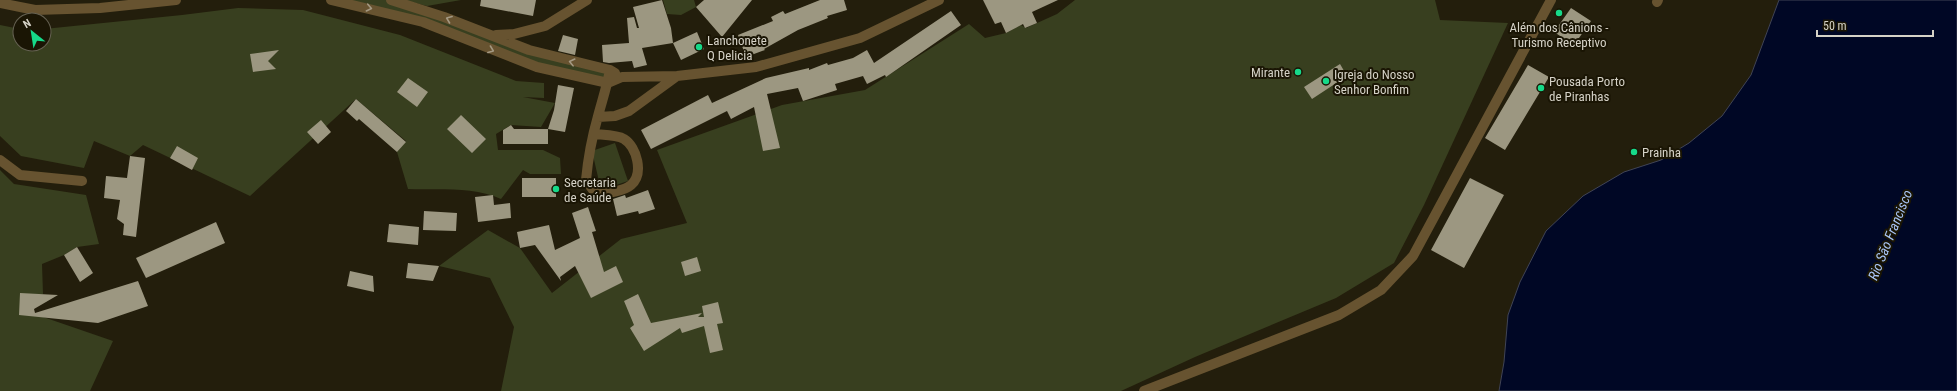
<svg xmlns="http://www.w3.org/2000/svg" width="1957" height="391" font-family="'Roboto Condensed',sans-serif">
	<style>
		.green { fill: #383f1f }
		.water { fill: #000725; stroke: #404456 }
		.building { fill: #9c9781 }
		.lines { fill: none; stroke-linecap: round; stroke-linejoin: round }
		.minor { stroke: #675330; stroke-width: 10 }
		.oneway { stroke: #a49983 }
		.poi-dot { fill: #16d989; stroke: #1a1504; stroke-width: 1.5 }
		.labels { text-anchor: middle; stroke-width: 4; stroke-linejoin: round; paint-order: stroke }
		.poi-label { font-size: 13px; fill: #d5d2c7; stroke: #1a1504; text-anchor: start }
		.water-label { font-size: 14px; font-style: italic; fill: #a8c4f5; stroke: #1a1504 }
	</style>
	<rect width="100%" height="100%" fill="#231e0c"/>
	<path class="green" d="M331,0H391L490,35L610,70L608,83L537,67L458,36Z
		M404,0H461L427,6Z
		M663,0H694L696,7L681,15L667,14Z
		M1075,0H1435L1440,20L1508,23L1424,205L1394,263L1336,298L1195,357L1121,391H501L514,327L490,278L439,266L488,230L520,248L552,293L621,239L687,223L657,150L782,105L865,90L969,24L985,38L1006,33L1021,25L1026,28L1057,14Z
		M238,8L303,10L400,35L516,81L544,83V98L523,97L555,103L541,127L511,125L496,134L498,150H543L560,158L561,174H530L523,170L501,199C473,186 438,190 408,189L397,152L406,141L356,99L250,196L143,145L130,156L94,141L84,168L21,156L0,136V25L20,29V44H44V29L182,15Z
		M615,143L628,181L601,190L592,151Z
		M0,170L14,184L86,195L99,244L77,247L64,255L42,264L43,294H20V309L113,341L90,391H0Z"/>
	<path class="water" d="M1779,0H1957V391H1499L1504,362L1508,315L1520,282L1546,231L1583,196L1624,172L1661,160L1689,143L1722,116L1751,75Z"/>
	<path class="building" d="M481,0H536L533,16L480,6Z
		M662,0L671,28L673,43L642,48L647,65L634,68L632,61L609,63L603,62L602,45L629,43L627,18L634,17L637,28H639L633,7Z
		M704,0H752L722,37L696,7Z
		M820,0H844L847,10L827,16L828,18L798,30L764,49L765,50L746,57L738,35L773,21L771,17L783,11L785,14Z
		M983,0H1058L1032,12L1037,23L1025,28L1023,24L1006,33L1001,22L995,24Z
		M1571,8L1591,21L1574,45L1554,32Z
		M951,11L961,25L886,77L885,75L867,84L863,76L835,84L837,90L803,101L798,88L767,94L780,148L763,151L754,107L731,119L727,111L651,149L641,130L708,95L712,103L766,78L809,68V70L827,63L828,65L853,58L867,50L874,63Z
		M697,32L704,49L681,60L673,43Z
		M563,35L578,39L575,55L558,51Z
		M279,50L268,61L276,69L253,72L250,54Z
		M1340,64L1347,76L1312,99L1304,87Z
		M1528,65L1549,77L1505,150L1485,138Z
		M408,78L428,92L417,107L397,92Z
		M558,85L574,88L565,132L548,129L554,110Z
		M356,99L406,142L397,152L359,119L357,121L346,111Z
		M461,115L486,139L472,153L447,129Z
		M321,120L331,132L318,144L307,132Z
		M511,125L514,129H548V144H503V130Z
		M177,146L198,158L192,170L170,158Z
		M130,156L145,158L136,237L123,235L124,224L117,219L120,200L104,198L106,176L127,178Z
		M522,178H556V197H522Z
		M1470,178L1504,195L1464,268L1431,250Z
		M648,190L655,209L639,214L638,211L617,216L613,199L625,195L626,198Z
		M493,195L494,205L510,203L511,218L478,222L475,197Z
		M588,207L596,231L592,232L604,272L616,266L623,282L591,298L575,266L560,277L561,281L535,245L520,248L517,232L549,225L555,250L580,238L572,213Z
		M424,211L457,213L456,231L423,230Z
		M216,222L225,243L146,278L136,258Z
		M389,224L419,227L418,245L387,242Z
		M77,247L93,273L80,282L64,255Z
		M697,257L701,271L685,276L681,262Z
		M408,263L439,266L433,281L406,278Z
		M350,271L373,276L374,292L347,286Z
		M138,281L148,306L98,323L19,315L20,293L58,295L34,309L35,313Z
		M638,294L651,323L702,313L698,317H704L702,306L718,302L723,323L717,324L723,350L710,353L704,326L682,333L680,328L644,351L630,328L634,325L624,301Z"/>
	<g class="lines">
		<path class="minor" d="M331,0L423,22L537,67L608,83
			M391,0L444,17L529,50L610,70L615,73
			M1657,2L1658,0
			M0,3L35,10L100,8L176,0
			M496,35L514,34L545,26L587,0
			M608,83L622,77L677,76L756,67L860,38L939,0
			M598,117L615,116L629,111L677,76
			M594,134C603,135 617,135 624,139C637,147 644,174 631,185C623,192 606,193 596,194L586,180C588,158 592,137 598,116C602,101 607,86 610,70
			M0,160L20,175L82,181
			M1144,391L1339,315L1381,290L1413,256L1551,0"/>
	</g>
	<defs><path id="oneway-chevron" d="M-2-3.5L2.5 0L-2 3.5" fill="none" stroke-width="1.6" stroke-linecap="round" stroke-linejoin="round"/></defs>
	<g class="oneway">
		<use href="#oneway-chevron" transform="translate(369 8) rotate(12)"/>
		<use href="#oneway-chevron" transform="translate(449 19) rotate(-159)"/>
		<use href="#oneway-chevron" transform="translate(491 50) rotate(21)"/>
		<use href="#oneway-chevron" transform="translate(572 62) rotate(-166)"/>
	</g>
	<g class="poi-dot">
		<circle cx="1559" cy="13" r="4"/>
		<circle cx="699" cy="47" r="4"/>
		<circle cx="1298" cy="72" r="4"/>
		<circle cx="1326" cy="81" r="4"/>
		<circle cx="1541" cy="88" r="4"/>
		<circle cx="1634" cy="152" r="4"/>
		<circle cx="556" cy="189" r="4"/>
	</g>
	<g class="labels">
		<g class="poi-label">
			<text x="1559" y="32" text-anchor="middle">Além dos Cânions -<tspan x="1559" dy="15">Turismo Receptivo</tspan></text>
			<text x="707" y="45">Lanchonete<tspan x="707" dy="15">Q Delicia</tspan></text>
			<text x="1290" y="77" text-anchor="end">Mirante</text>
			<text x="1334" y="79">Igreja do Nosso<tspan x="1334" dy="15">Senhor Bonfim</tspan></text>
			<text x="1549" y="86">Pousada Porto<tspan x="1549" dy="15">de Piranhas</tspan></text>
			<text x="1642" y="157">Prainha</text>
			<text x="564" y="187">Secretaria<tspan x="564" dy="15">de Saúde</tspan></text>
		</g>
		<g class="water-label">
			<text transform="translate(1890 235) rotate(-68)" y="5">Rio São Francisco</text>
		</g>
	</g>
	<g transform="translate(32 32) rotate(330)"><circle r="19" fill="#1a1504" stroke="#656152"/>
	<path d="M0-3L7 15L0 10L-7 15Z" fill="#16d989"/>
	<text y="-6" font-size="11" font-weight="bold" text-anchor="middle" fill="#d5d2c7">N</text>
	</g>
	<path d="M1817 30v6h116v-6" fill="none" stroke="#d5d2c7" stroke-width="2"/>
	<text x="1823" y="30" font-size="12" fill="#d5d2c7" stroke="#1a1504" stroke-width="3" paint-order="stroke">50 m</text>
</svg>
